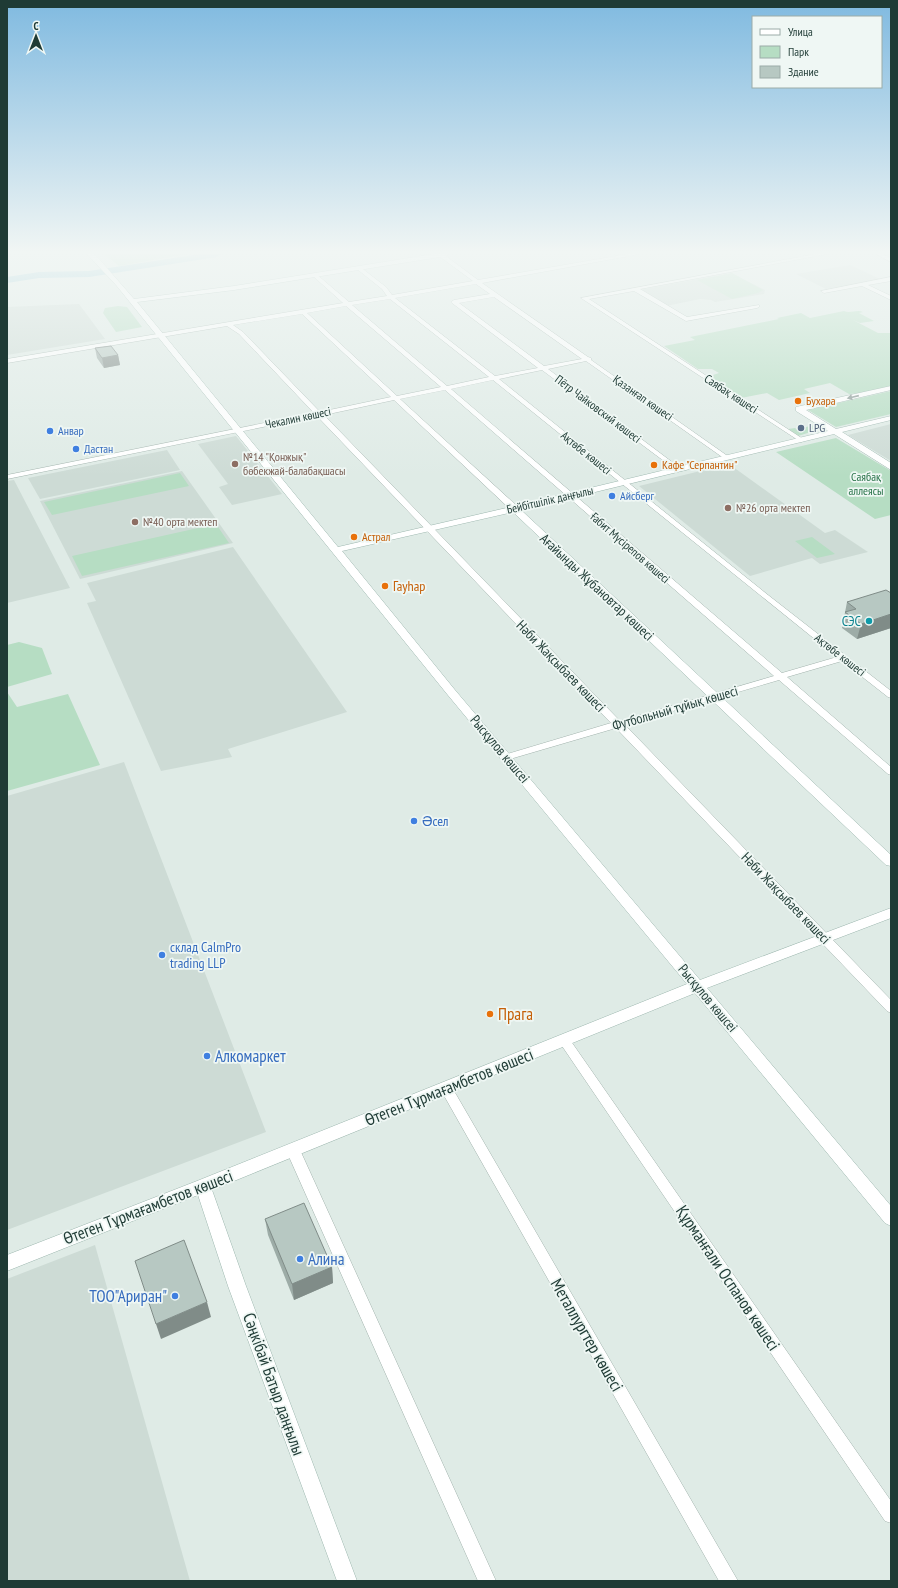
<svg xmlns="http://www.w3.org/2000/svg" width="898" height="1588" font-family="'PT Sans Narrow',sans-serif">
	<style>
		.built { fill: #cddbd5 }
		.green { fill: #b6ddc3 }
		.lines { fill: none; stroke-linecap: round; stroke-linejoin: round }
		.river { fill: #84c2d3; fill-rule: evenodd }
		.street-casing { stroke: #a2b3ad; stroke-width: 1 }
		.secondary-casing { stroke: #9db7af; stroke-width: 1 }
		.street { fill: #fff; fill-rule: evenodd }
		.secondary { fill: #fff; fill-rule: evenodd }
		.wall { fill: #9daca7 }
		.shaded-wall { fill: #808c88 }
		.building { fill: #b7c8c2; stroke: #808c88 }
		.oneway { fill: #8f9d9a }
		.food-dot { fill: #e8710a; stroke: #eff7f4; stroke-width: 1.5 }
		.service-dot { fill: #5c6f8a; stroke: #eff7f4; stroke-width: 1.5 }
		.shop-dot { fill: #3f7fe0; stroke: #eff7f4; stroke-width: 1.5 }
		.education-dot { fill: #8d6e63; stroke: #eff7f4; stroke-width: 1.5 }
		.culture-dot { fill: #0f9aa8; stroke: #eff7f4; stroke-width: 1.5 }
		.labels { text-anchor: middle; stroke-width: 3.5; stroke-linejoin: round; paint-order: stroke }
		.far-street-label { font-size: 12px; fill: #1f3b35; stroke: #eff7f4 }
		.far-food-label { font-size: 12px; fill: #c56008; stroke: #eff7f4; text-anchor: start }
		.far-service-label { font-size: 12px; fill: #4e5e75; stroke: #eff7f4; text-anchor: start }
		.far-shop-label { font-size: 12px; fill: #366cbe; stroke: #eff7f4; text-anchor: start }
		.far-education-label { font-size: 12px; fill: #785e54; stroke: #eff7f4; text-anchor: start }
		.far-park-label { font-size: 12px; fill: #287349; stroke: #eff7f4 }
		.food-label { font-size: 14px; fill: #c56008; stroke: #eff7f4; text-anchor: start }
		.street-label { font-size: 14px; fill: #1f3b35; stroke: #eff7f4 }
		.culture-label { font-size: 14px; fill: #0d838f; stroke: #eff7f4; text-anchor: end }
		.shop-label { font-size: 14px; fill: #366cbe; stroke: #eff7f4; text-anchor: start }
		.near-food-label { font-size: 17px; fill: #c56008; stroke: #eff7f4; text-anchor: start }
		.near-shop-label { font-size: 17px; fill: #366cbe; stroke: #eff7f4; text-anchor: start }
		.near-street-label { font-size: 17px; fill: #1f3b35; stroke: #eff7f4 }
	</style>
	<rect width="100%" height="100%" fill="#dfebe6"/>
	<path class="built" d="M850,265L880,279L826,289L796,274Z
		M731,273L765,290L764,294L715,302L711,300L700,299L666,306L639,290Z
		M79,304L105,339L7,355V307Z
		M891,424V461L848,435Z
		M236,436L282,494L232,505L219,487L228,484L198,444Z
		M167,450L180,470L40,499L28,478Z
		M729,464L825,533L835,530L868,552L820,564L812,558L750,576L639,486Z
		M182,471L233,543L80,579L40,501Z
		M14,480L70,588L7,603V481Z
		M233,547L347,712L228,749L232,757L161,771L87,603L96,601L87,583Z
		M124,762L266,1132L7,1230V796Z
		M95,1245L190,1581H7V1279Z"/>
	<path class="green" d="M104,254H188L119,266Z
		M732,273L763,290L758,293L732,299L697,280Z
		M118,306L127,307L142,327L116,332L103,313L105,308Z
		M844,311C850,314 857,309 863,312L859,313L874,321L860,323L853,320L878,333H891V386L863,393L849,394L830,383L804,389L810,393L779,400L767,393L741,398L712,378L713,375L719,373L712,369H698L664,346L695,340L690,337L779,319L777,318L801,313L810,318Z
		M891,391V414L836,427L808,410Z
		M812,425L814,427V431L798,436L788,429L795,428L798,430Z
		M836,438L891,471V515L875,519L776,452Z
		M180,473L189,486L52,515L44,502Z
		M216,524L229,543L82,576L72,556Z
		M812,537L835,554L817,558L795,541Z
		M19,642L42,648L52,674L7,687V645Z
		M7,692L17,707L68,694L100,765L7,791Z"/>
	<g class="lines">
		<path class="river" d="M200,254H221L217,257L89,277L39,278L7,283V277L39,272L89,271Z"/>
		<g class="street-casing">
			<path id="street" d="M439,254H443L478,280L628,254H640L482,283L588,357L591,358V360L729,457V459H725L586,361L548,369L680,468V470H676L542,370L499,379L768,595L891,691V698L888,697L842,661L787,677L891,767V775L888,774L779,680L625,725L891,1000V1013L887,1011L616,728L510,759H504L502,757L504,755L611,723L317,416L7,479V475L314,413L239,334L227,326L7,363V359L343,303L313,276L312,275L315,273L349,302L387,296L382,289L357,269L356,268L359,266L386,287L392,295L473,281L439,256ZM476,284L490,294L454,300L451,302L452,303L538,368L495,376L395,298ZM494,297L582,359L544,366L459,303ZM390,299L489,377L447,386L352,305ZM346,306L441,387L397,396L307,313ZM302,314L391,397L320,412L243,332L233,325ZM493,380L837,657L782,673L451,389ZM445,390L774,676L620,721L324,415L394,400L512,511H518V507L400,399Z
				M816,254H827L640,289L687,317L759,305V307L757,308L686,321L634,291L589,299L803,439V441L801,442L581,298Z
				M876,254H882L891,258V262Z
				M891,277V281L868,285L891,296V300L862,286L824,293L821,291Z
				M564,1035L568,1037L891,1501V1523L885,1521L560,1043L558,1040L560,1037Z
				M446,1083L450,1084L738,1581H719L442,1092L440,1088L442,1084Z
				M293,1144L298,1146L300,1150L496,1581H478L286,1150L288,1146Z"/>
		</g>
		<g class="secondary-casing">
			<path id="secondary" d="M87,254H94L100,260L134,299L234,286L434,254H449L446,256L234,290L137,302L338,547L515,506L828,431L796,411V407L891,386V390L806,410L836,429L891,416V420L842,432L891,463V470L834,434L521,510L891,855V866L886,865L513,512L342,551L455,690L700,980L891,908V918L707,988L891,1206V1226L885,1223L695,993L212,1190L246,1286L357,1581H337L228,1286L198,1195L7,1271V1255L197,1181L687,984L447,694L116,285Z"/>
		</g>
		<use href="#street" class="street"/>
		<use href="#secondary" class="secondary"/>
	</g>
	<path class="wall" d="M95,348L118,355L120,365L104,368L97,358Z
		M891,593V628L857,639L842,628L847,602Z
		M265,1219L332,1267L333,1283L294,1300L268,1235Z"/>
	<path class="shaded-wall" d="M118,355L120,365L104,368L102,358Z
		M891,614V628L857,639L861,624Z
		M332,1267L333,1283L294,1300L292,1284Z
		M207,1302L211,1317L161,1339L156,1324Z"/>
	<path class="building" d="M111,346L118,355L102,358L95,348Z
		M886,590L891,593V614L861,624L845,612L856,609L847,602Z
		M304,1203L332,1267L292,1284L265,1219Z
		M184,1240L207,1302L156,1324L135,1261Z"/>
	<defs><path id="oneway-solid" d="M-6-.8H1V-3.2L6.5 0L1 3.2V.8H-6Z"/></defs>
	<use class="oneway" href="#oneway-solid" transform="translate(853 397) rotate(167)"/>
	<linearGradient id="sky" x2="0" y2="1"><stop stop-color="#80bae0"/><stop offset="0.53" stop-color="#f1f6f4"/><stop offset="1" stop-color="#f1f6f4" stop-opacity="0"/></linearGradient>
	<rect width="898" height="476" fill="url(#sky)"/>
	<g class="food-dot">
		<circle cx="798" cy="401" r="4"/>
		<circle cx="654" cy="465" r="4"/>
		<circle cx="354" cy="537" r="4"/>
		<circle cx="385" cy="586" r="4"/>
		<circle cx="490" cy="1014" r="4"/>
	</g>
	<circle class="service-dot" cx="801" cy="428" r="4"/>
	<g class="shop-dot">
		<circle cx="50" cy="431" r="4"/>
		<circle cx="76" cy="449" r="4"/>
		<circle cx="612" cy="496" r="4"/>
		<circle cx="414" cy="821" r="4"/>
		<circle cx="162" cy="955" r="4"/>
		<circle cx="207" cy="1056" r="4"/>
		<circle cx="300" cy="1259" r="4"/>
		<circle cx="175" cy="1296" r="4"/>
	</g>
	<g class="education-dot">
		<circle cx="235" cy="464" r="4"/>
		<circle cx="728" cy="508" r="4"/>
		<circle cx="135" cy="522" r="4"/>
	</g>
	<circle class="culture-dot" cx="869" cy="621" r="4"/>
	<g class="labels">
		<g class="far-street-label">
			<text transform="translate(731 394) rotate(33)" y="4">Саябақ көшесі</text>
			<text transform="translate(643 398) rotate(35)" y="4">Қазанғап көшесі</text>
			<text transform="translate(598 409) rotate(37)" y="4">Пётр Чайковский көшесі</text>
			<text transform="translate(298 418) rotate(-12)" y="4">Чекалин көшесі</text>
			<text transform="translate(586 453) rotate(39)" y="4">Ақтөбе көшесі</text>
			<text transform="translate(550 500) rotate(-13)" y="4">Бейбітшілік даңғылы</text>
			<text transform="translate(630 548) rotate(41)" y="4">Ғабит Мүсірепов көшесі</text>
			<text transform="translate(840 655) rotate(38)" y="4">Ақтөбе көшесі</text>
		</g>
		<g class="far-food-label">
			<text x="806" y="405">Бухара</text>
			<text x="662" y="469">Кафе "Серпантин"</text>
			<text x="362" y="541">Астрал</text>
		</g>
		<g class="far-service-label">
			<text x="809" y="432">LPG</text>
		</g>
		<g class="far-shop-label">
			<text x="58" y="435">Анвар</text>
			<text x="84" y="453">Дастан</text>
			<text x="620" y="500">Айсберг</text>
		</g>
		<g class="far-education-label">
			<text x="243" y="461">№14 "Қонжық"<tspan x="243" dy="14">бөбекжай-балабақшасы</tspan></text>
			<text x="736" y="512">№26 орта мектеп</text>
			<text x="143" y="526">№40 орта мектеп</text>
		</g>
		<g class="far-park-label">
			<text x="866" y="481">Саябақ<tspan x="866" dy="14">аллеясы</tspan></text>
		</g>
		<g class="food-label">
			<text x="393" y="591">Гауhар</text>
		</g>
		<g class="street-label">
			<text transform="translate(597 587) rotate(43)" y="5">Ағайынды Жұбановтар көшесі</text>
			<text transform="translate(561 666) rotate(46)" y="5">Нәби Жақсыбаев көшесі</text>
			<text transform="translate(675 708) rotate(-16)" y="5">Футбольный тұйық көшесі</text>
			<text transform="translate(500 749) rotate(50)" y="5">Рысқұлов көшсеі</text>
			<text transform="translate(786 898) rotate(46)" y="5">Нәби Жақсыбаев көшесі</text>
			<text transform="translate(708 998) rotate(50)" y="5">Рысқұлов көшсеі</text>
		</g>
		<g class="culture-label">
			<text x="861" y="626">СЭС</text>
		</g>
		<g class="shop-label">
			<text x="422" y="826">Əсел</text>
			<text x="170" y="952">склад CalmPro<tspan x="170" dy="16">trading LLP</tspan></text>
		</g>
		<g class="near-food-label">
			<text x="498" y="1020">Прага</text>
		</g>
		<g class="near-shop-label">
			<text x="215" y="1062">Алкомаркет</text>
			<text x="308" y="1265">Алина</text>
			<text x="167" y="1302" text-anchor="end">ТОО"Ариран"</text>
		</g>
		<g class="near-street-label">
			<text transform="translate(449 1087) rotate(-22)" y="6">Өтеген Тұрмағамбетов көшесі</text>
			<text transform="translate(148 1207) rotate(-21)" y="6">Өтеген Тұрмағамбетов көшесі</text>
			<text transform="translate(728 1278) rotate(56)" y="6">Құрманғали Оспанов көшесі</text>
			<text transform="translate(587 1335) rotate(60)" y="6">Металлургтер көшесі</text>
			<text transform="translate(274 1384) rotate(70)" y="6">Сәңкібай Батыр даңғылы</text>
		</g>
	</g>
	<rect width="898" height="1588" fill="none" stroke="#1f3b35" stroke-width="16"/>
	<rect x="752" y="16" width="130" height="72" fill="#eff7f4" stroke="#9caca8"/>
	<rect x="760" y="29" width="20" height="6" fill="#ffffff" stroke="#9caca8"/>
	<text x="788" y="36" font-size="12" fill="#1f3b35">Улица</text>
	<rect x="760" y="46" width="20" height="12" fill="#b6ddc3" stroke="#9caca8"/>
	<text x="788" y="56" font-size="12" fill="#1f3b35">Парк</text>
	<rect x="760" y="66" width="20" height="12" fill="#b7c8c2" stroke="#9caca8"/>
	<text x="788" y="76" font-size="12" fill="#1f3b35">Здание</text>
	<g transform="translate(36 36)" stroke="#eff7f4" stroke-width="3" paint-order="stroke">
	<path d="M0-3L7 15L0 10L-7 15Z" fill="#1f3b35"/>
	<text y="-6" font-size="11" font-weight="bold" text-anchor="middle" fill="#1f3b35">С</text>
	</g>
</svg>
